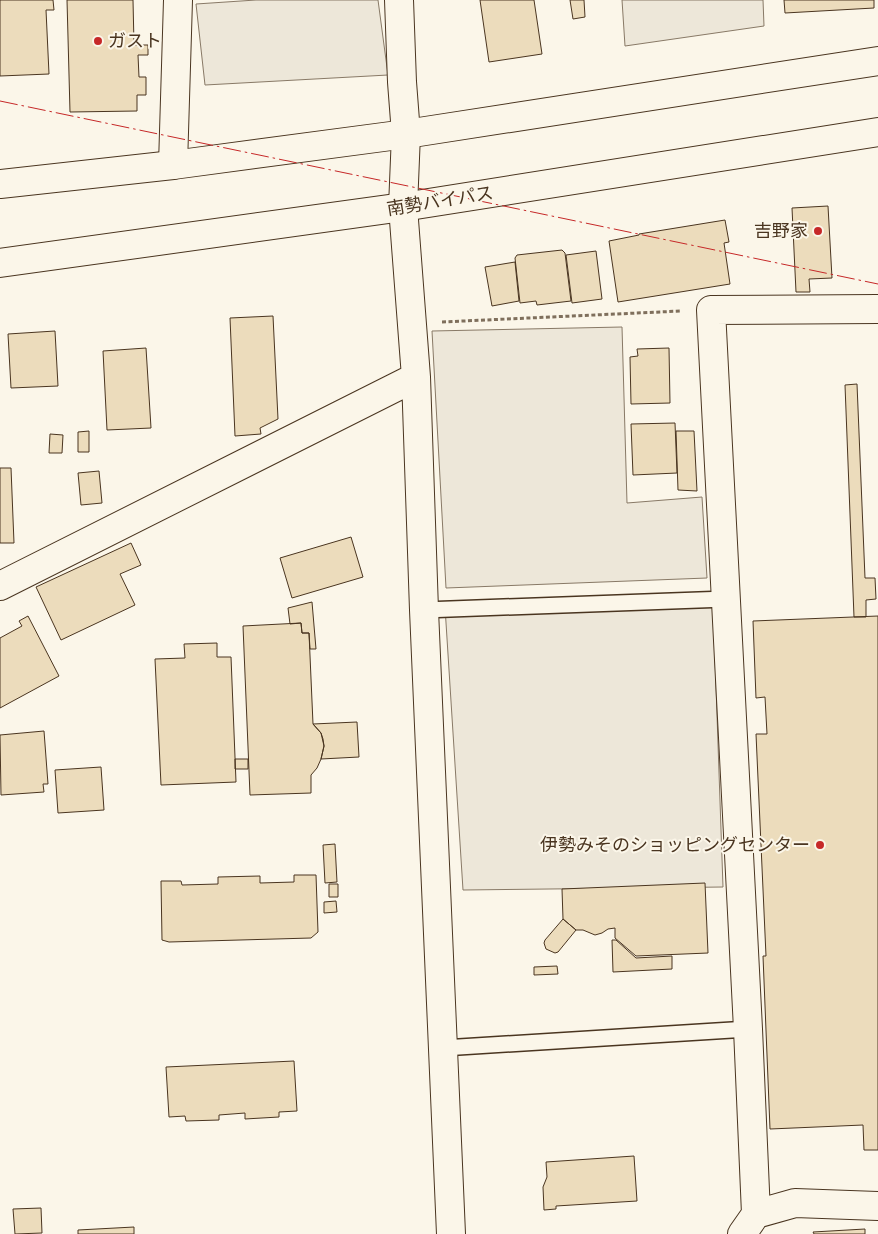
<svg xmlns="http://www.w3.org/2000/svg" width="878" height="1234" font-family="'DM Sans','Noto Sans JP',sans-serif">
	<style>
		.parking { fill: #ede7d9; stroke: #887966 }
		.building { fill: #ecdcbc; stroke: #4a3520 }
		.lines { fill: none; stroke-linecap: round; stroke-linejoin: round }
		.lane-casing { stroke: #4a3520; stroke-width: 18 }
		.street-casing { stroke: #4a3520; stroke-width: 30 }
		.highway-casing { stroke: #4a3520; stroke-width: 30 }
		.path { stroke: #7f6f5c; stroke-width: 3; stroke-dasharray: 4 2.5; stroke-linecap: butt }
		.lane { stroke: #fbf6e9; stroke-width: 15 }
		.street { stroke: #fbf6e9; stroke-width: 28 }
		.highway { stroke: #fbf6e9; stroke-width: 28 }
		.power { stroke: #c62828; stroke-width: 1; stroke-dasharray: 18 4 2.5 4; stroke-linecap: butt }
		.poi-dot { fill: #c62828; stroke: #fbf6e9; stroke-width: 2 }
		.labels { text-anchor: middle; stroke-width: 4; stroke-linejoin: round; paint-order: stroke }
		.poi-label { font-size: 18px; fill: #4a3520; stroke: #fbf6e9; text-anchor: end }
		.street-label { font-size: 18px; fill: #4a3520; stroke: #fbf6e9 }
	</style>
	<rect width="100%" height="100%" fill="#fbf6e9"/>
	<path class="parking" d="M256,0H378L388,75L205,85L196,4Z
		M622,0H763L764,26L625,46Z
		M622,327L627,503L702,497L707,578L446,588L432,331Z
		M713,600L723,887L463,890L445,607Z"/>
	<path class="building" d="M0,0H53L54,10H46L49,74L0,76Z
		M67,0H133L134,45H148V55H138L139,77H146V95H137V111L70,112Z
		M480,0H534L542,54L489,62Z
		M570,0H584L585,17L573,19Z
		M784,0H874V8L785,13Z
		M828,206L832,278L809,279L810,292H796L792,208Z
		M725,220L729,242L724,243L730,284L618,302L609,241L639,235V234Z
		M562,250L565,253L571,301L537,305L536,301L520,303L515,258L517,255Z
		M596,251L602,299L572,303L566,255Z
		M515,262L519,301L492,306L485,267Z
		M273,316L278,419L260,428L261,434L235,436L230,318Z
		M55,331L58,386L11,388L8,334Z
		M146,348L151,428L107,430L103,351Z
		M669,348L670,403L631,404L630,357L638,356L637,349Z
		M857,384L865,578H875L876,599L866,600V617H854L845,385Z
		M675,423L677,473L633,475L631,424Z
		M89,431V452H78V432Z
		M676,431H694L697,491L678,490Z
		M50,434L63,435L62,453H49Z
		M0,468H11L14,543H0Z
		M99,471L102,503L81,505L78,473Z
		M351,537L363,577L292,598L280,558Z
		M131,543L141,565L120,574L135,605L61,640L36,587Z
		M312,602L316,649H310L309,633H302L301,623L290,624L288,608Z
		M28,616L59,676L0,708V638L22,626L19,621Z
		M878,616V1150H864L863,1125L770,1129L763,956H766L756,734H767L765,697L756,698L753,621Z
		M301,623L302,633H309L313,724L321,733L324,746L321,759L317,768L311,775V793L250,795L243,626Z
		M217,643V657H231L236,782L161,785L155,659L185,658L184,644Z
		M357,722L359,757L321,759L324,746L323,739L321,733L313,724Z
		M44,731L48,784H43L44,792L1,795L0,735Z
		M235,759H248V769H235Z
		M101,767L104,810L58,813L55,770Z
		M335,844L337,882L325,883L323,845Z
		M294,875H316L318,932L311,938L169,942L162,940L161,881H181L182,885L218,884V877L260,876V883L294,882Z
		M705,883L708,953L636,956L615,938V928L608,929L602,933L595,935L583,930H576L563,919L562,889Z
		M329,884H338V897H329Z
		M336,901L337,912L324,913V902Z
		M563,919L576,930L558,952L555,953L546,949L544,943L545,940Z
		M612,940H616L636,958L672,956V969L613,972Z
		M557,966L558,974L534,975V967Z
		M294,1061L297,1111L279,1112V1117L245,1119V1113L219,1115V1120L186,1121L185,1116L169,1117L166,1067Z
		M634,1156L637,1201L556,1206V1209L544,1210L543,1187L547,1177L546,1162Z
		M41,1208L42,1233L15,1234L13,1209Z
		M134,1227V1234H78V1230Z
		M865,1229V1234H814L813,1232Z"/>
	<g class="lines">
		<g class="lane-casing">
			<path id="lane" d="M424,610L726,599
				M443,1048L748,1029"/>
		</g>
		<g class="street-casing">
			<path id="street" d="M399,0L402,82L406,134L403,207L416,377L424,610L451,1234
				M173,165L178,0
				M0,586L416,377
				M756,1214L748,1029L711,310L878,309
				M742,1234L756,1214L795,1203L878,1206"/>
		</g>
		<g class="highway-casing">
			<path id="highway" d="M0,184L173,165L406,134L878,61
				M0,263L403,207L878,132"/>
		</g>
		<path class="path" d="M442,322L681,311"/>
		<use href="#lane" class="lane"/>
		<use href="#street" class="street"/>
		<use href="#highway" class="highway"/>
		<path class="power" d="M0,101L878,284"/>
	</g>
	<g class="poi-dot">
		<circle cx="98" cy="41" r="5"/>
		<circle cx="818" cy="231" r="5"/>
		<circle cx="820" cy="845" r="5"/>
	</g>
	<g class="labels">
		<g class="poi-label">
			<text x="108" y="47" text-anchor="start">ガスト</text>
			<text x="808" y="237">吉野家</text>
			<text x="810" y="851">伊勢みそのショッピングセンター</text>
		</g>
		<g class="street-label">
			<text transform="translate(440 201) rotate(-9)" y="6">南勢バイパス</text>
		</g>
	</g>
</svg>
